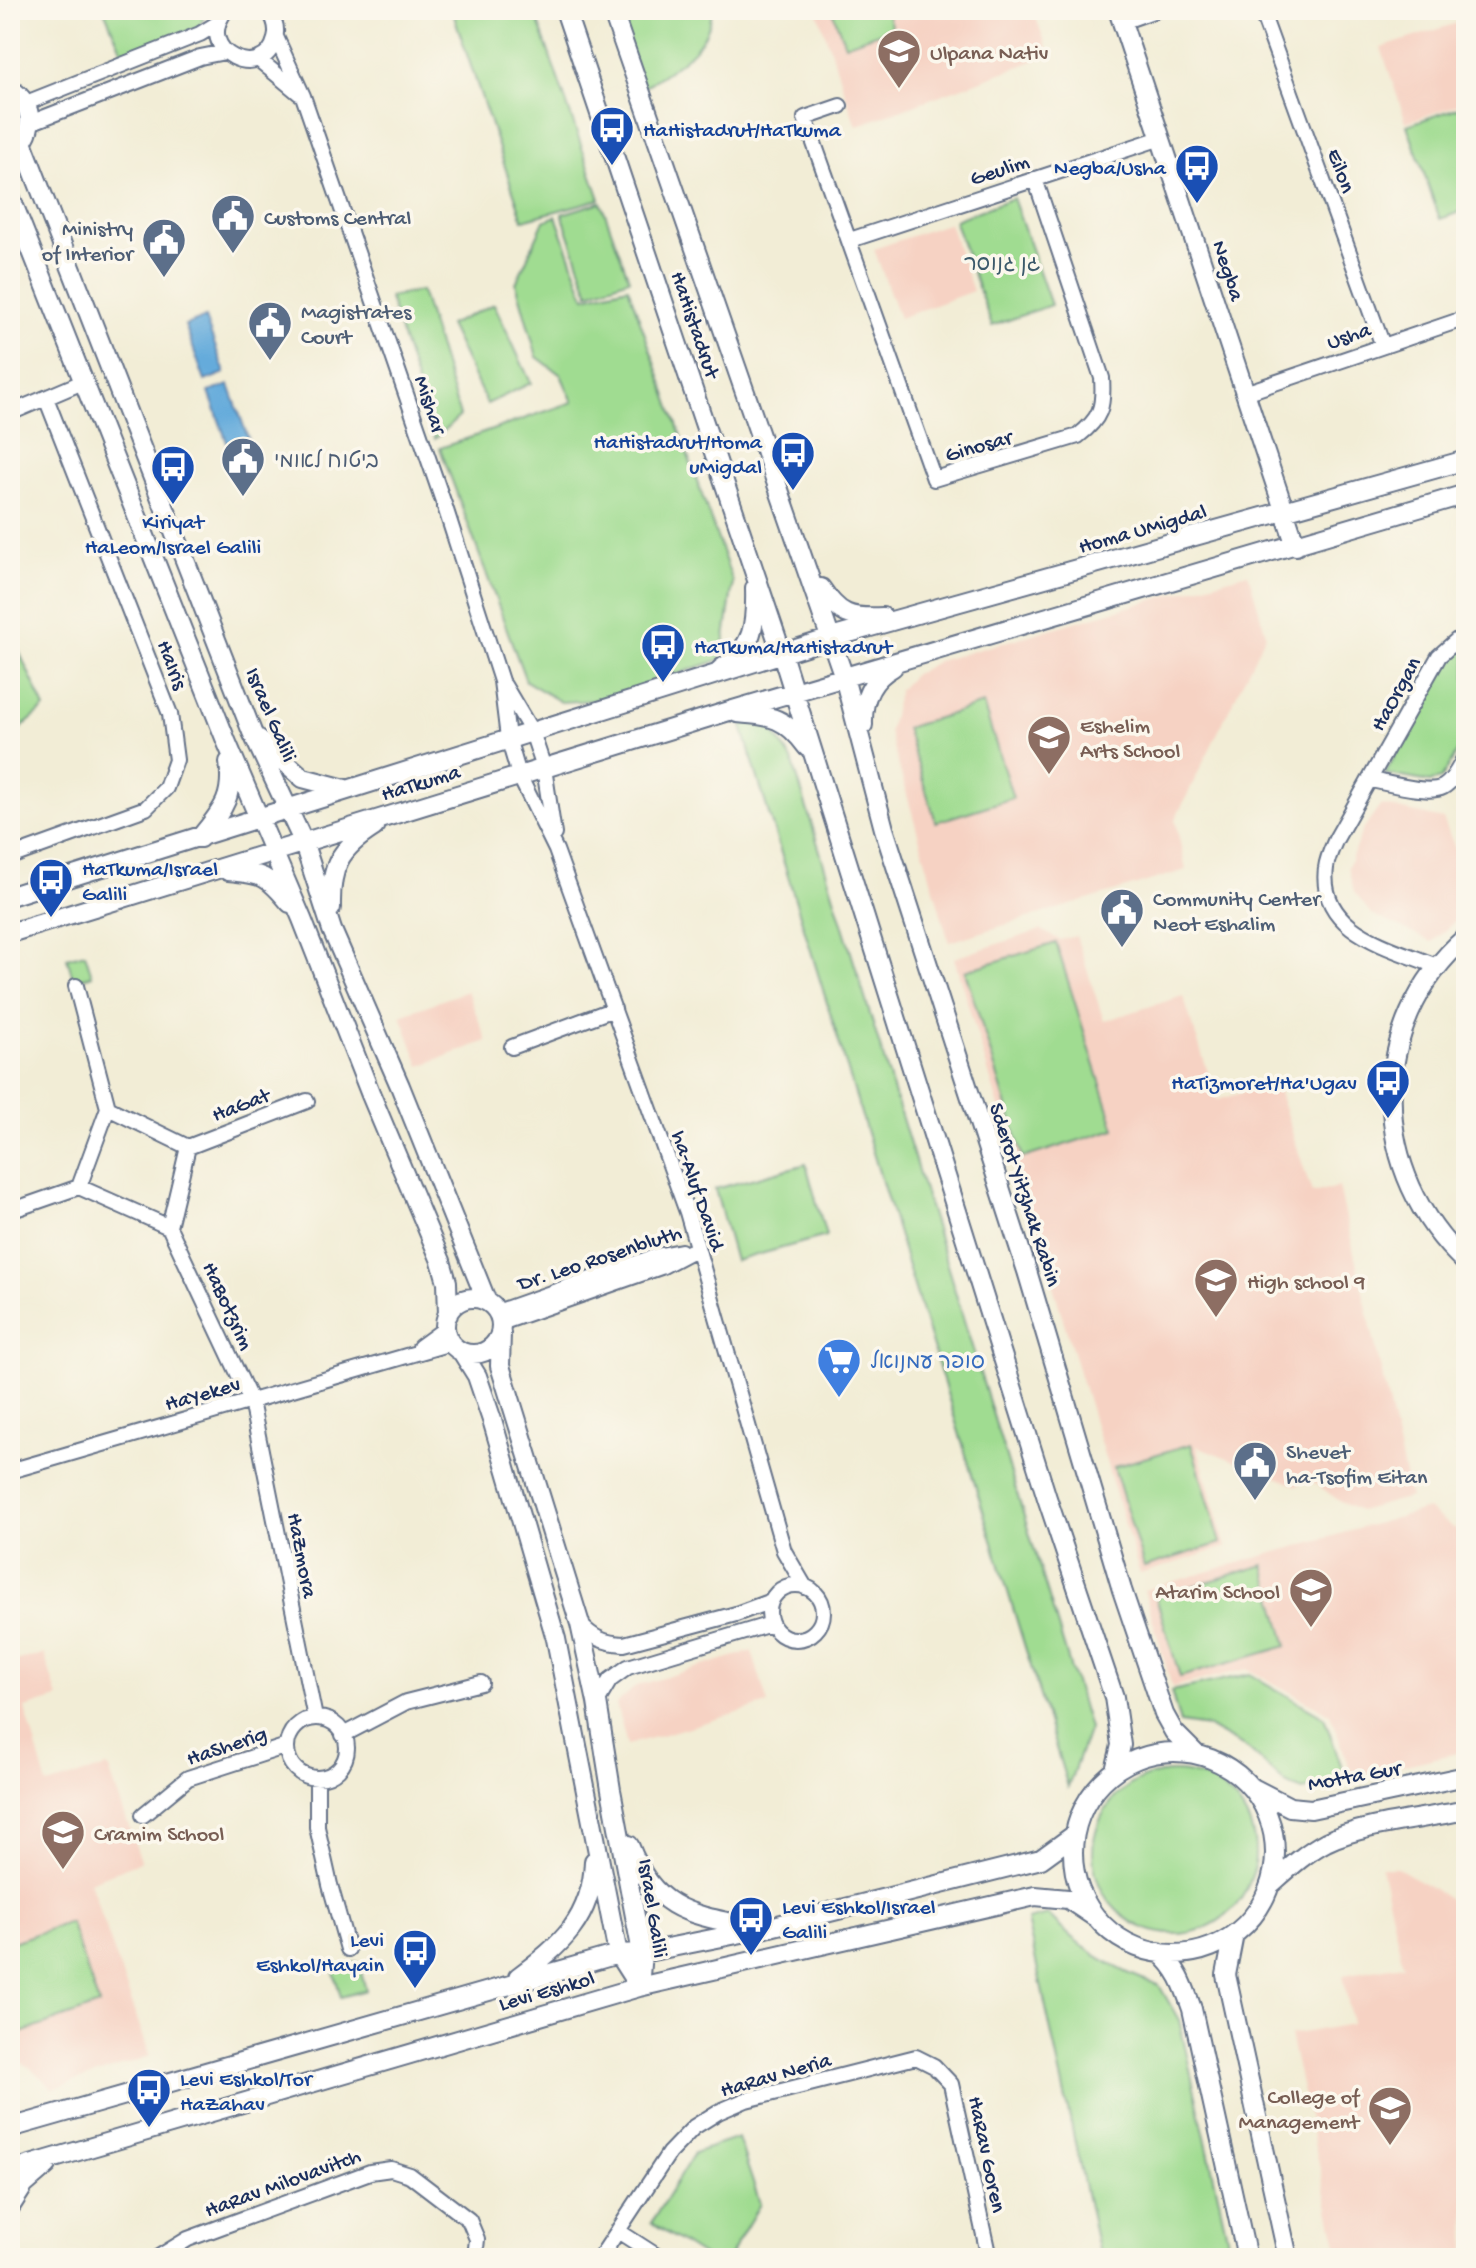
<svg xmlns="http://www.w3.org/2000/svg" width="1476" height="2268" font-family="'Gochi Hand','Playpen Sans Hebrew',sans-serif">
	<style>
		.built { fill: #f6d2c3 }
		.green { fill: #a0dc91; stroke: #5e8678; stroke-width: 2 }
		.water { fill: #65abdb; stroke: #406d9c; stroke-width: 2 }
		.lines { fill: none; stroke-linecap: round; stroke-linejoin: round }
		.street-casing { stroke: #667288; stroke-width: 18 }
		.secondary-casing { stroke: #667288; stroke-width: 22 }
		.street { stroke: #fff; stroke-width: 14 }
		.secondary { stroke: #fff; stroke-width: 18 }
		.labels { text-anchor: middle; stroke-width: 7; stroke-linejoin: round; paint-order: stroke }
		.education-label { font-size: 22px; fill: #785e54; stroke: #fbf7ec; text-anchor: start }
		.transit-label { font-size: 22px; fill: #164399; stroke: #fbf7ec; text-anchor: start }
		.street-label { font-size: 22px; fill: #1b2f5e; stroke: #fbf7ec }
		.service-label { font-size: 22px; fill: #4e5e75; stroke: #fbf7ec; text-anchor: start }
		.park-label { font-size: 22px; fill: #3c5a6b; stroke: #fbf7ec }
		.shop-label { font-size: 22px; fill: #366cbe; stroke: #fbf7ec; text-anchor: start }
	</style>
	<rect width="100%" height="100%" fill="#fbf7ec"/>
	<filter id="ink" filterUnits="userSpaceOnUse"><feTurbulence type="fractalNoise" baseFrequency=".0125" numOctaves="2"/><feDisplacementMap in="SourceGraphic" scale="16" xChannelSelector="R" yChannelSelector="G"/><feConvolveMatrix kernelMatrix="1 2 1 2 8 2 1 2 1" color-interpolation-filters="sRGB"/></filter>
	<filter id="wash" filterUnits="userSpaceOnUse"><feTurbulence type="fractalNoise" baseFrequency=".006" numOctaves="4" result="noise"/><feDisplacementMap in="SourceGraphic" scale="32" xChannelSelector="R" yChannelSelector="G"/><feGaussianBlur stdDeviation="1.8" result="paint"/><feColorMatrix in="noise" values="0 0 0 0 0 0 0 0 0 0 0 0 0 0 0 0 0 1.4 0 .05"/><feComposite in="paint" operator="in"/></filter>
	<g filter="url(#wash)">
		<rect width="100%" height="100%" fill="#f2edd6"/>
		<path class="built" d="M817,10H1033L1050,55L856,126Z
			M1466,20V102L1406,122L1381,48Z
			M949,223L973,291L899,318L874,249Z
			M1248,573L1266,634L1175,820L1186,870L949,942L889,732L899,690L913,675L938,661Z
			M1381,805L1443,819L1466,875V911L1432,942L1371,914L1354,892L1348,867L1362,831Z
			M1041,930L1060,940L1076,936L1104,1021L1183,996L1217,1100L1276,1083L1312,1193L1339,1187L1410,1497L1359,1511L1341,1502L1305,1476L1298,1486L1197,1446L1226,1547L1140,1574L954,958Z
			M467,991L487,1041L420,1066L401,1015Z
			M1427,1509L1466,1537V1751L1353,1777L1330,1714L1248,1669L1172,1687L1144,1590Z
			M752,1651L768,1704L627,1745L616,1704L636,1686Z
			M44,1654L58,1698L25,1708L47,1785L108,1767L141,1861L90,1882L150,2056L53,2089L31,2068L10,2057V1662Z
			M1381,1867H1397L1466,1909V2258H1340L1290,2035L1352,2024L1343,1975L1403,1965Z"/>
		<path class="green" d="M104,10H207L199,28L124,56Z
			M452,10H534L600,199L523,220Z
			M617,10H712C709,50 673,67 643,88Z
			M832,10H886L892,28L845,45Z
			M1466,105V210L1440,219L1407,125Z
			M1013,198L1051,305L992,326L954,220Z
			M601,202L629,279L589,293L562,214Z
			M556,216L585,297L628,287L733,582L722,659L602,700L561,702L526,681L440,448L573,402L561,375L537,357L516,283L544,221Z
			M421,291L460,416L435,439L389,297Z
			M494,304L531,383L487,404L449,325Z
			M10,632L45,708L10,737Z
			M1466,649V738L1441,779L1430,782L1385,774L1445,663L1459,651Z
			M983,704L1013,798L936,822L906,728Z
			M740,720L767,722L792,760L1089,1728L1068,1787Z
			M1056,943L1115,1129L1023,1158L965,971Z
			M85,953L92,975L74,981L67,958Z
			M806,1164L826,1236L735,1261L715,1189Z
			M1191,1444L1221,1543L1144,1567L1114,1467Z
			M1264,1565L1287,1646L1180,1677L1156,1597Z
			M1250,1674L1324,1717L1346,1779L1303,1791L1287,1785L1248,1749L1208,1727L1180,1723L1171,1691Z
			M1093 1853a81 81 0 1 1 162 0a81 81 0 1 1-162 0Z
			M1048,1915C1080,1949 1115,1971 1159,1985L1179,2020L1232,2258H1100L1027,1920Z
			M70,1922L99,2005L10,2037V1943Z
			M358,1962L366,1990L341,1997L333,1969Z
			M738,2138L760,2204L728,2258H706L651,2223L694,2153Z"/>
		<path class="water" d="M205,318L225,373L205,381L185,325Z
			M229,385L248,438L228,445L209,392Z"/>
	</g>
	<g filter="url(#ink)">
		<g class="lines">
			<g class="street-casing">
				<path id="street" d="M226,10C192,52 264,84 275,39C278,28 275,19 268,10
					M1261,10L1383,346
					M1122,22L1156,10
					M276,37L303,96L445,507L501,681L508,738L519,775L556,850L687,1212L784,1551L805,1587
					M258,59L299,93
					M26,103L200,34L218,23
					M840,106L805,118L934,479L1078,436C1101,418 1104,407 1102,378L1035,179
					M30,123L200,57L225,52
					M850,240L1161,138
					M1245,393L1466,318
					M10,413L85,381
					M504,685L532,732L544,768L554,834
					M1371,780C1388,783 1428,795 1443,787C1454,781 1460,765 1466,755
					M10,857L146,808L166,788L176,760L170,714L46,398
					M1436,966C1390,947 1318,932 1326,868C1327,858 1332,848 1336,839L1439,656L1457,640L1466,638
					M76,986L108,1108
					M512,1047L614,1009
					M108,1108L188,1147L169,1227L79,1187Z
					M188,1147L307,1101
					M10,1211L79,1187
					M169,1227L251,1401L315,1718
					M497,1312L656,1256L681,1251
					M501,1323L661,1267L697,1248
					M420,1347L446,1328
					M10,1471L451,1343
					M769 1612a27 27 0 1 1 54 0a27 27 0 1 1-54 0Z
					M580,1624C593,1638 604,1643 624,1644L736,1614L771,1601
					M597,1702L610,1680L628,1667L771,1624
					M287 1748a30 30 0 1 1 60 0a30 30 0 1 1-60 0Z
					M343,1735L406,1702L481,1683
					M317,1778V1827L330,1885L348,1949
					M143,1815L188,1778L287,1746
					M618,2231L660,2258
					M157,2258L188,2239L370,2172L391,2169L410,2175L469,2220L477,2239L475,2258
					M600,2258L669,2153L694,2127L718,2112L746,2100L916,2057L934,2066L951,2084L989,2258"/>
			</g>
			<g class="secondary-casing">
				<path id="secondary" d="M565,10L782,654L1047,1498L1114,1697L1121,1745L1115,1771
					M612,10L844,677L884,829L1027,1271L1122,1590L1164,1714L1174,1732L1196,1754
					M1118,10L1296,546
					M10,89C35,103 37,137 10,151
					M22,142L252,732L303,841L332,930L400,1086L487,1302
					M10,196L227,743L302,919L371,1095L441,1261L447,1282L448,1315
					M821,588C839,615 850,619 883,617
					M721,669C754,647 756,625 755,588
					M737,713C772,716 785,717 807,747
					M863,725C862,700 871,679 893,667
					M259,739L303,778L345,789
					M200,838C222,810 234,799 229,762
					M228,871C263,874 267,875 290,903
					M10,896L831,638L1466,460
					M331,908C330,867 339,849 374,827
					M10,933L726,712L1466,494
					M1466,937C1365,1025 1369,1174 1466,1263
					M445 1326a28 28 0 1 1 56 0a28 28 0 1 1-56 0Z
					M501,1333L500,1366L580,1624L597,1702L611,1790L642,1953L639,1987
					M462,1352L477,1376L493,1423L556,1639L618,1954L639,1987
					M1073 1853a101 101 0 1 1 202 0a101 101 0 1 1-202 0Z
					M1253,1788L1290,1807L1311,1809L1466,1776
					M629,1845C655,1911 688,1914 752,1927
					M1271,1884C1288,1869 1305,1853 1326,1842C1363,1824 1424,1819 1466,1810
					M1234,1934L1226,1975L1288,2258
					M1159,1952C1178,1968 1184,1986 1192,2009L1247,2258
					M518,1977C561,1945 592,1919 594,1861
					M10,2128L618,1954L642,1953L762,1929L1041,1859L1074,1835
					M10,2171L639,1987L1035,1896L1068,1899L1098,1919
					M10,2207L24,2185L47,2165"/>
			</g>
			<use href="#street" class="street"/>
			<use href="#secondary" class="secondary"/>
		</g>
	</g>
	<defs>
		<g id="school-pin" transform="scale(2.3)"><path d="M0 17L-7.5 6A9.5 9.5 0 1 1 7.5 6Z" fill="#8d6e63" stroke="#fbf7ec"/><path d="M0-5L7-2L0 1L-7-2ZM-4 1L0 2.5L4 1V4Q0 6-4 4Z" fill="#fff"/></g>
		<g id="bus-pin" transform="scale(2.3)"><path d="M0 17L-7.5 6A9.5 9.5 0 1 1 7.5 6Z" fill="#1a4fb4" stroke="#fbf7ec"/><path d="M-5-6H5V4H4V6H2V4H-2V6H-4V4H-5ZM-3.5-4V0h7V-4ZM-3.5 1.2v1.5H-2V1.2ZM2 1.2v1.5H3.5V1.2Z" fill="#fff"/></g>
		<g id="civic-pin" transform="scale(2.3)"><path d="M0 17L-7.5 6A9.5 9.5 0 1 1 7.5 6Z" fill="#5c6f8a" stroke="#fbf7ec"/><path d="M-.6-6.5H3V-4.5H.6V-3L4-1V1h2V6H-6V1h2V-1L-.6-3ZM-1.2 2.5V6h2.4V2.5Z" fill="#fff"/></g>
		<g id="supermarket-pin" transform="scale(2.3)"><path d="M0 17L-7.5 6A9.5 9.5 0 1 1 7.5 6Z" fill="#3f7fe0" stroke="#fbf7ec"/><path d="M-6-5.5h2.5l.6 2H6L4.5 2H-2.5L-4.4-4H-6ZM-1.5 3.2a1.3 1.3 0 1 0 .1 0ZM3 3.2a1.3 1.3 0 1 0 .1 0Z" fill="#fff"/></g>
		<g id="university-pin" transform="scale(2.3)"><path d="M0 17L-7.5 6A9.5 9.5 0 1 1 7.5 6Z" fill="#8d6e63" stroke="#fbf7ec"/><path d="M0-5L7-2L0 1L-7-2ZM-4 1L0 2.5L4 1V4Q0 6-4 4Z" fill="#fff"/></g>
	</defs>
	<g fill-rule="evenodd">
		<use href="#school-pin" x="899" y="51"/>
		<use href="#bus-pin" x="612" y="128"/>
		<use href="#bus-pin" x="1197" y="166"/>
		<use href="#civic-pin" x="233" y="216"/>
		<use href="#civic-pin" x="164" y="240"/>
		<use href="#civic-pin" x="270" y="323"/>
		<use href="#bus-pin" x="793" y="453"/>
		<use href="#civic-pin" x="243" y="459"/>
		<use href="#bus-pin" x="173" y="467"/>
		<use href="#bus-pin" x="663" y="645"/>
		<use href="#school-pin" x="1049" y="737"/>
		<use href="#bus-pin" x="51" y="880"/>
		<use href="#civic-pin" x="1122" y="910"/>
		<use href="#bus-pin" x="1388" y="1081"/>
		<use href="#school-pin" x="1216" y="1280"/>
		<use href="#supermarket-pin" x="839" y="1360"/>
		<use href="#civic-pin" x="1255" y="1463"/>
		<use href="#school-pin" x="1311" y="1590"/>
		<use href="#school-pin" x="63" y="1832"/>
		<use href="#bus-pin" x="751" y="1918"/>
		<use href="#bus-pin" x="415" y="1951"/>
		<use href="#bus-pin" x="149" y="2090"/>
		<use href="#university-pin" x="1390" y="2108"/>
	</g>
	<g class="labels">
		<g class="education-label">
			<text x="930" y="59">Ulpana Nativ</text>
			<text x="1080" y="732">Eshelim<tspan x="1080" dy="25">Arts School</tspan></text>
			<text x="1247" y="1288">High school 9</text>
			<text x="1280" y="1598" text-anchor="end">Atarim School</text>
			<text x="94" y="1840">Cramim School</text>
			<text x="1359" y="2103" text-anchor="end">College of<tspan x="1359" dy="25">Management</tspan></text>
		</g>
		<g class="transit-label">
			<text x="643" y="136">HaHistadrut/HaTkuma</text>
			<text x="1166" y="174" text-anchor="end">Negba/Usha</text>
			<text x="762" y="448" text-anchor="end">HaHistadrut/Homa<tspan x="762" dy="25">uMigdal</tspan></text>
			<text x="173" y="528" text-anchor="middle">Kiriyat<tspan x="173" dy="25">HaLeom/Israel Galili</tspan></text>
			<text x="694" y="653">HaTkuma/HaHistadrut</text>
			<text x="82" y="875">HaTkuma/Israel<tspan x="82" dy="25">Galili</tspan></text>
			<text x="1357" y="1089" text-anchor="end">HaTizmoret/Ha'Ugav</text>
			<text x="782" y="1913">Levi Eshkol/Israel<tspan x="782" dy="25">Galili</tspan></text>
			<text x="384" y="1946" text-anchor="end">Levi<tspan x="384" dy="25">Eshkol/Hayain</tspan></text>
			<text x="180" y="2085">Levi Eshkol/Tor<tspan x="180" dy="25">HaZahav</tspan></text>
		</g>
		<g class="street-label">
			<text transform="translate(999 168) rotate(-18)" y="8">Geulim</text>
			<text transform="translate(1343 170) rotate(70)" y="8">Eilon</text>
			<text transform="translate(1230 270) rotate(72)" y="8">Negba</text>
			<text transform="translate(697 324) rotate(71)" y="8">HaHistadrut</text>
			<text transform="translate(1348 334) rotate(-19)" y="8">Usha</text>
			<text transform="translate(432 404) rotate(71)" y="8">Mishar</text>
			<text transform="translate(978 444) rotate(-16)" y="8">Ginosar</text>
			<text transform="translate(1142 527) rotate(-16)" y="8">Homa UMigdal</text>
			<text transform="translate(174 664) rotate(69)" y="8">HaIris</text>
			<text transform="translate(1394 693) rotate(-61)" y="8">HaOrgan</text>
			<text transform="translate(273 714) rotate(67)" y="8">Israel Galili</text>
			<text transform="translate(420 781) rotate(-17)" y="8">HaTkuma</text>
			<text transform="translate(240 1103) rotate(-21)" y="8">HaGat</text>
			<text transform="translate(700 1190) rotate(71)" y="8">ha-Aluf David</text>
			<text transform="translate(1027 1194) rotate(72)" y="8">Sderot Yitzhak Rabin</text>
			<text transform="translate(599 1256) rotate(-18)" y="8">Dr. Leo Rosenbluth</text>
			<text transform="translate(230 1305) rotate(65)" y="8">HaBotzrim</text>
			<text transform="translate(202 1392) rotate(-16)" y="8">HaYekev</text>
			<text transform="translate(304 1555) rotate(79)" y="8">HaZmora</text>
			<text transform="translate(226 1744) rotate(-19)" y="8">HaSherig</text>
			<text transform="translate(1354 1774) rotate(-10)" y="8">Motta Gur</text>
			<text transform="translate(655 1908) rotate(81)" y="8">Israel Galili</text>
			<text transform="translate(546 1989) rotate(-16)" y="8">Levi Eshkol</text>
			<text transform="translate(775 2073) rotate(-16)" y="8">HaRav Neria</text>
			<text transform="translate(989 2154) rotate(78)" y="8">HaRav Goren</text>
			<text transform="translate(282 2181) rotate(-20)" y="8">HaRav Milovavitch</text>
		</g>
		<g class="service-label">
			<text x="264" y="224">Customs Central</text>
			<text x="133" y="235" text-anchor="end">Ministry<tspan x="133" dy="25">of Interior</tspan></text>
			<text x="301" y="318">Magistrates<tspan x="301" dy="25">Court</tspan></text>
			<text x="274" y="467">ביטוח לאומי</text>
			<text x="1153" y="905">Community Center<tspan x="1153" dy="25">Neot Eshalim</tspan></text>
			<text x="1286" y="1458">Shevet<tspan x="1286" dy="25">ha-Tsofim Eitan</tspan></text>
		</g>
		<g class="park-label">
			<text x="1002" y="270">גן גנוסר</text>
		</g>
		<g class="shop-label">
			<text x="870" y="1368">סופר עמנואל</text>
		</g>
	</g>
	<rect width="1476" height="2268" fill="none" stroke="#fbf7ec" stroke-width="40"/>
</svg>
